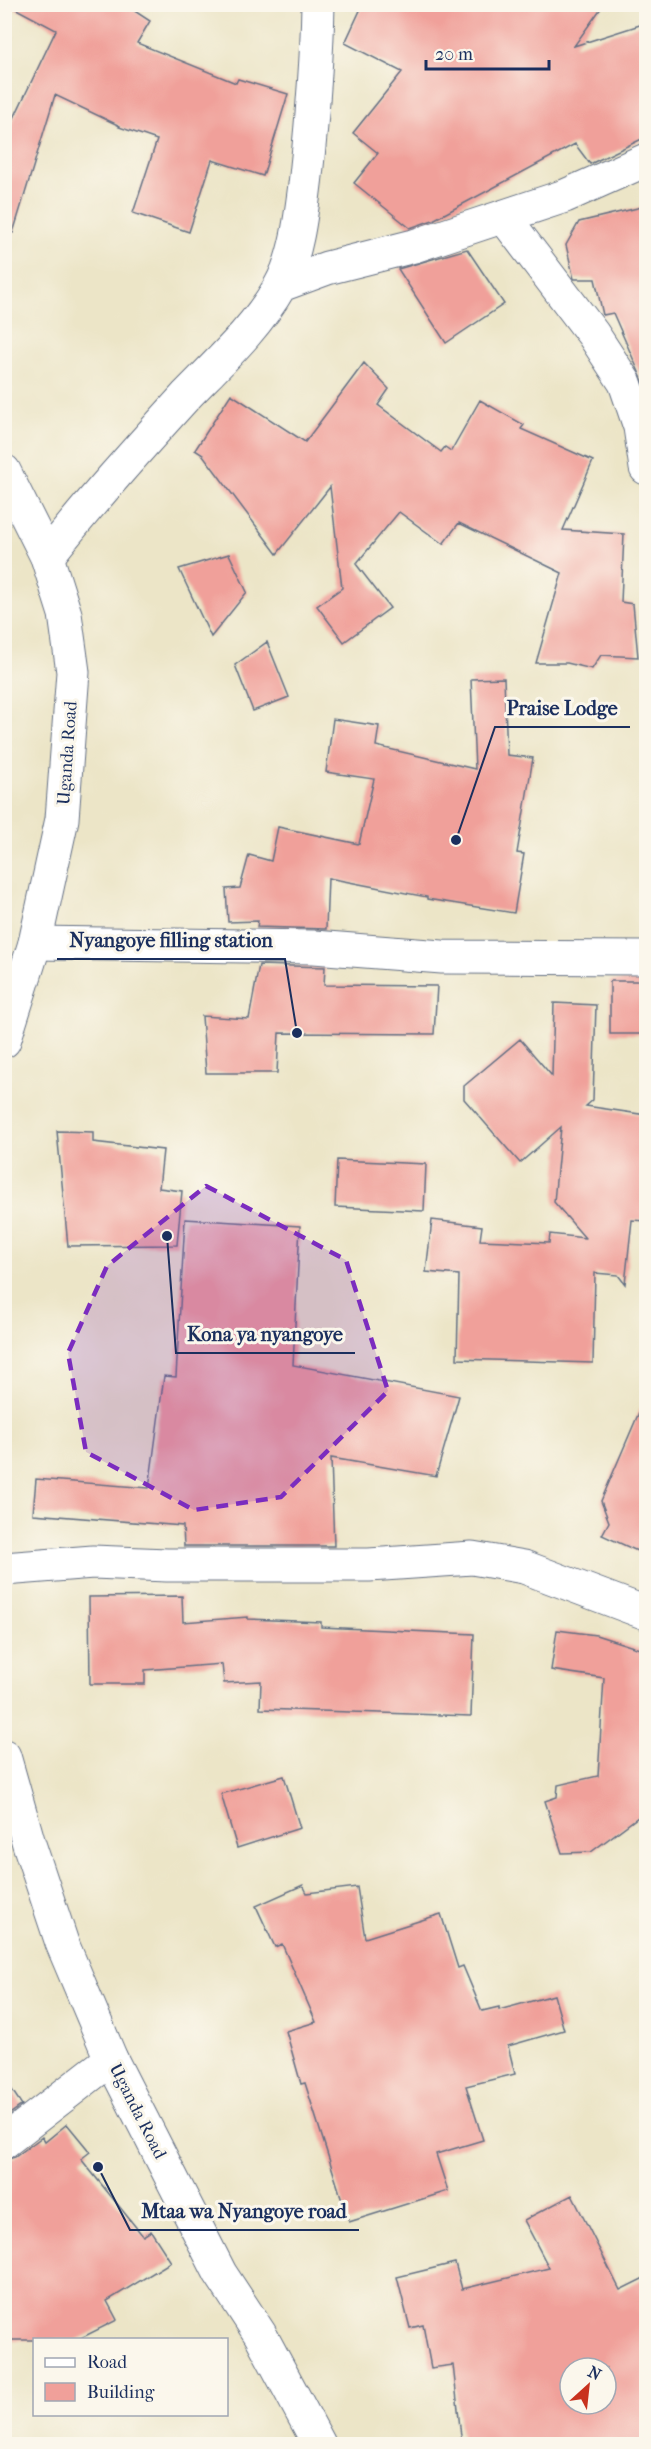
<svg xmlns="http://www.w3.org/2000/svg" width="651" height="2449" font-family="'IM FELL French Canon',serif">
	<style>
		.building { fill: #f0a09a; fill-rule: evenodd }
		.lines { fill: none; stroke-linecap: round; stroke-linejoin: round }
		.street-casing { stroke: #646f83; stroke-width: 35 }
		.primary-casing { stroke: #646f83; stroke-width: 35 }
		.street { stroke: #fff; stroke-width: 33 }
		.primary { stroke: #fff; stroke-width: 33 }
		.marked { fill: #7b2cbf; fill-opacity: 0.2; stroke: #7b2cbf; stroke-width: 4.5; stroke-dasharray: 12 8; stroke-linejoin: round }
		.labels { text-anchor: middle; stroke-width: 6; stroke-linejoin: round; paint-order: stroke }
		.street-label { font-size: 18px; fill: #1b2f5e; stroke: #fbf7ec }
		.leader { fill: none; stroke: #1b2f5e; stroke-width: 2 }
		.callout-dot { fill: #1b2f5e; stroke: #fbf7ec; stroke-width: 2 }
		.callout-label { font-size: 20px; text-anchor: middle; font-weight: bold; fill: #1b2f5e; stroke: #fbf7ec; stroke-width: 6; stroke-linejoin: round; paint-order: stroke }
	</style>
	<rect width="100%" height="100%" fill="#fbf7ec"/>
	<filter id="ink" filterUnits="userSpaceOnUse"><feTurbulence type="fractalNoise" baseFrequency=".0167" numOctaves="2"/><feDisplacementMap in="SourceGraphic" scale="12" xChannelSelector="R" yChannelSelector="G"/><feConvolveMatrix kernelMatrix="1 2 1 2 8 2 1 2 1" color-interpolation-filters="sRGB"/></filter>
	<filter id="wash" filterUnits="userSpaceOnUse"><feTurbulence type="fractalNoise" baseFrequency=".008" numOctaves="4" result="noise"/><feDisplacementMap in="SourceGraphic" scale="24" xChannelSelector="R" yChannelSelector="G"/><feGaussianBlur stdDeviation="1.35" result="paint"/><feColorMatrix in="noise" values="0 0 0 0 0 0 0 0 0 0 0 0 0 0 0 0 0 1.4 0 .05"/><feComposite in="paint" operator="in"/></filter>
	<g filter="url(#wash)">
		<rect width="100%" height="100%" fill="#ece5c7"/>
		<g id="blocks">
			<path class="building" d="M7,4H124L150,21L137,43L236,83L238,79L288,94L263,176L212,160L189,232L133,213L157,140L119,127L120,126L55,95L13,233L4,232V139L56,30Z
				M363,4H604L574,46L646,23V137L590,164L575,144L433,220L410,228L354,183L378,153L353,133L402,72L345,43Z
				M646,206V388L613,313L603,315L595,279H574L566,245L579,222Z
				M467,249L504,304L446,343L398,269Z
				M364,363L389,389L378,405L441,452L445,447L451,451L480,400L524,425L521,429L593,461L563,530L624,534L621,602L633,604L638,657L601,655L592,669L567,663H536L562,573L459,523L443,544L399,512L356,564L390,608L344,642L317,606L342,588L330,487L277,554L203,455L195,450L231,394L305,442Z
				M229,554L247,592L211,637L179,569Z
				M267,642L289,697L253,711L235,665Z
				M504,678L507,755L533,758L517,853L524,854L514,913L427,899V897L328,878L326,929L257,927L258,921L228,922L226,889L240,888L249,855L271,861L278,827L359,844L374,779L326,772L333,719L379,726L376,746L475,769L471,679Z
				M259,965L325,967L324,985L437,986L434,1034L279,1033L277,1073H206L202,1016L249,1019Z
				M610,981H646V1034H610Z
				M554,1003L596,1005L593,1100L586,1106L646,1115V1221L632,1220L625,1284L618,1275L595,1273L593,1363L457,1359L459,1275L426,1272L432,1220L482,1226L480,1240L549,1243L550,1234L585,1238L554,1202L561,1127L520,1163L464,1099V1086L520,1039L552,1076Z
				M57,1131L93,1132V1142L163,1150L159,1188L182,1191L177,1245L68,1246Z
				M337,1160L426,1164L424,1211L335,1207Z
				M185,1219L300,1226L293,1365L459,1396L436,1476L331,1458L334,1546H184L183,1526L33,1514L36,1479L149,1488L164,1376L176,1377Z
				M646,1396V1555L602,1535L609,1522L601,1501Z
				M182,1596L183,1622L248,1617V1619L321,1622V1627L474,1634L471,1716L260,1709L261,1681L224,1683L222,1664L145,1670V1684H90L89,1597Z
				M557,1630L596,1635L646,1651V1811L591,1852L562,1853L545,1801L557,1797L558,1785L598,1776L604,1678L551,1670Z
				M284,1776L300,1828L237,1848L221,1794Z
				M303,1885L307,1893L357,1887L365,1938L441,1914L458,1968L463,1966L482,2011L499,2007V2010L554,1995L564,2030L508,2046L515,2074L466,2086L483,2140L436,2154L448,2191L349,2222L305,2083L301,2084L286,2031L316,2022L282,1944L275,1947L256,1906Z
				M4,2078L22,2105L4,2118Z
				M67,2124L90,2152L81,2159L143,2236L151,2231L171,2262L107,2301L117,2320L77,2340H4V2160L15,2157L42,2137L45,2142Z
				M572,2195L620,2290L646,2277V2445H462L453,2365L431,2368L423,2325L410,2328L397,2277L455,2263L462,2289L549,2268L524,2220ZM570,2368H606V2404H570Z"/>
		</g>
	</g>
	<g filter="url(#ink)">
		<use href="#blocks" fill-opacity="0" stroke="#646f83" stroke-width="1.5"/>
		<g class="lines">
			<g class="street-casing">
				<path id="street" d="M504,217L593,334L625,383L640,427L646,468
					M281,285L327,268L414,246L565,196L646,160
					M47,557C91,501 138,449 186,396C219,362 257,327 280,286C297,257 302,209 306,176C312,120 317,62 318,4
					M35,943L314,947L442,957L646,958
					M4,1569L93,1562L167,1565H369L472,1558L524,1567L646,1613
					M4,2142L111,2059"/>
			</g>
			<g class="primary-casing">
				<path id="primary" d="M4,471L47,557L65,614L73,672L62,819L35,943L4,1041
					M4,1756L29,1844L62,1943L111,2059L220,2273L260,2334L319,2444"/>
			</g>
			<use href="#street" class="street"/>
			<use href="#primary" class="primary"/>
		</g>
	</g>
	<path class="marked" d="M206,1186L346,1260L388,1391L281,1497L194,1510L86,1452L68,1353L107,1266Z"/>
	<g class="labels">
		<g class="street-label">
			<text transform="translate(67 753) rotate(-86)" y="6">Uganda Road</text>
			<text transform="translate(138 2111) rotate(63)" y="6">Uganda Road</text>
		</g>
	</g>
	<path class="leader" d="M456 840L495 727H630M297 1033L285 959H57M167 1236L176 1353H355M98 2167L130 2230H359"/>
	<g class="callout-dot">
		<circle cx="456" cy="840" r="6"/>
		<circle cx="297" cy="1033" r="6"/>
		<circle cx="167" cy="1236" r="6"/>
		<circle cx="98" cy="2167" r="6"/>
	</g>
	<g class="callout-label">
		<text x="562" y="715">Praise Lodge</text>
		<text x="171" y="947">Nyangoye filling station</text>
		<text x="265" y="1341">Kona ya nyangoye</text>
		<text x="244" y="2218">Mtaa wa Nyangoye road</text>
	</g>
	<rect width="651" height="2449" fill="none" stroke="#fbf7ec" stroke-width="24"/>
	<rect x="33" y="2338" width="195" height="78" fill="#fbf7ec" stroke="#a1a7b3" stroke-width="1.5"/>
	<rect x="45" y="2358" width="30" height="9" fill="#ffffff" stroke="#a1a7b3" stroke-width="1.5"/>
	<text x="87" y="2368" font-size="18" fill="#1b2f5e">Road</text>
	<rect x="45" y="2383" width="30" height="18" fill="#f0a09a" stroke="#a1a7b3" stroke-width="1.5"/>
	<text x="87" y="2398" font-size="18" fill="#1b2f5e">Building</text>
	<g transform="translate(588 2386) rotate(27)"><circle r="28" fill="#fbf7ec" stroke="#a1a7b3" stroke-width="1.5"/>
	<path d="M0-4.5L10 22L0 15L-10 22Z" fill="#c8321e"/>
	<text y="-9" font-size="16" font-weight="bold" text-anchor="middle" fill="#1b2f5e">N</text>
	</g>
	<path d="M426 60v9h123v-9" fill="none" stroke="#1b2f5e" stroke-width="3"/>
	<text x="435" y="60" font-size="18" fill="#1b2f5e" stroke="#fbf7ec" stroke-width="4.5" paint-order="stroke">20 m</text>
</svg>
